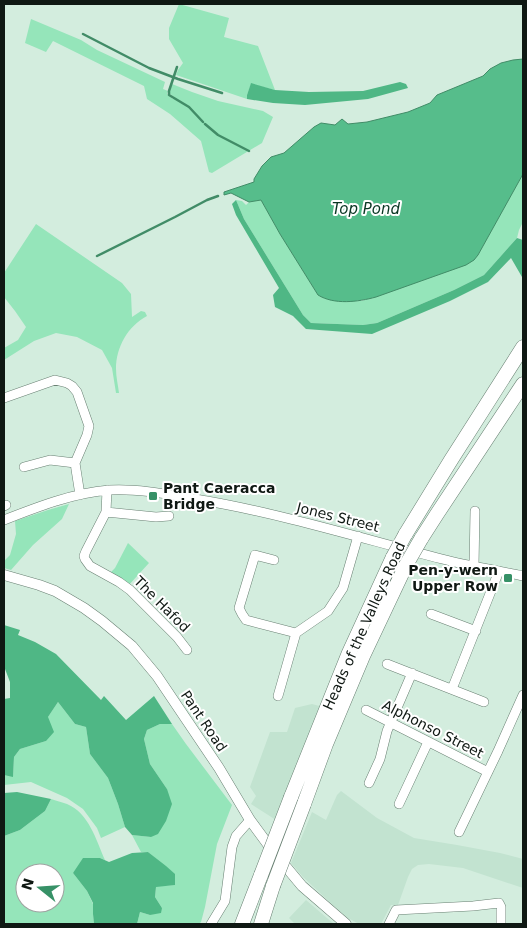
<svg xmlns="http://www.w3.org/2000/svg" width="527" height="928" font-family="'DejaVu Sans',sans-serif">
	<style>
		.built { fill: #c2e3d0 }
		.green { fill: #95e5ba; fill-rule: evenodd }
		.forest { fill: #4fb785 }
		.water { fill: #56bd8b; stroke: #418c67 }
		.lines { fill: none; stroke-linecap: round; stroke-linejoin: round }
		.stream { stroke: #418c67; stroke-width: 2.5 }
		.minor-casing { stroke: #698073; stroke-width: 10 }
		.tertiary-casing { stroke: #698073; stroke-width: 11 }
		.trunk-casing { stroke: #698073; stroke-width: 15 }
		.minor { stroke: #fff; stroke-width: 9 }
		.tertiary { stroke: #fff; stroke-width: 10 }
		.trunk { stroke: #fff; stroke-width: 14 }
		.trunk-bridge-casing { stroke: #698073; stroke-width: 15; stroke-linecap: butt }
		.trunk-bridge { stroke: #fff; stroke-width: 14 }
		.poi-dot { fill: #379167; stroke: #fff; stroke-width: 2 }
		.labels { text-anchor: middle; stroke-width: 4; stroke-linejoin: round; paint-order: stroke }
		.poi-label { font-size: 14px; font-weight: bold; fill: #0f1813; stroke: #fff; text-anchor: start }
		.street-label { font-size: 14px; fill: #0f1813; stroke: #fff }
		.water-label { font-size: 15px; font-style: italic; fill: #093723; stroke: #fff }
	</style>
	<rect width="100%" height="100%" fill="#d3edde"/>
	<path class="built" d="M312,704L323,707L276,820L251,804L256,796L250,787L270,732H287L295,708Z
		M341,791L377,818L414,838L457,845L500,853L523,859V888L463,868L429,864L418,865L412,869L408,877L398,905H391L381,924H359L348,918L334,906L303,877L291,863L312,812L326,820L337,795Z
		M306,900L334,924H295L289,918Z"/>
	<path class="green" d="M179,4L229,18L224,37L258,46L275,90L251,84L247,95V99L176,75L178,70L183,63L169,39V28Z
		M31,19L81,40L97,50L165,82L163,89L168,91L167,94L173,99L174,97L170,94V91L172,84L192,92L218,101L263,111L273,117L262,143L212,173L209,172L201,141L170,114L147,99L144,86L53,41L46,52L25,43Z
		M523,174V222L519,230L517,238L484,275L454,290L377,323L363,325L311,323L303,315L244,219L236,200L242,201L246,205L249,202L261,200L280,234L318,295L331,300L362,301L478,255Z
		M36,224L122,283L131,294L132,317L141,311L145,312L147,316C128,326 116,347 116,369C116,377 118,385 119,393H116L112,368L102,350L77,337L56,333L34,341L4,360V348L18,340L26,327L15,311L4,297V273Z
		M69,504L62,519L33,545L11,570L4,568V561L10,555L16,534L15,521L48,510Z
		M128,543L149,563L128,586L110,573L115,568Z
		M58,702L75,724L86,727L90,754L108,778L118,804L125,827L101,838L97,828L83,809L67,798L31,782L4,785V775L13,776L14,757L20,749L46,741L48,717Z
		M160,724H172L186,744L232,805L217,844L205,907L201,922L199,924H137L140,912L150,915L162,908L155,897L156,886L175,885L174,874L148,852H141L132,835L151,837L167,789L150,764L144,739L147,730Z
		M51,799C56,801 62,802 67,804C89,813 96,840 105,860L100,858L73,873L87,891L93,904V914L94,924H4V836L20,830L45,811ZM25,873H55V903H25Z"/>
	<path class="forest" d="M400,82L406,84L408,88L368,99L305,105L273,103L247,99V95L251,83L275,90L309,92L363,91Z
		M236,200L244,219L303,315L311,323L363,325L377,323L454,290L484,275L517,238L523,240V277H522L511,258L488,282L450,301L372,334L306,329L293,316L275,307L273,295L279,288L236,215L232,204Z
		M4,625L20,630L18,635L35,642L56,654L101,700L104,696L126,720L154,696L172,724H160L147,730L144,739L150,764L167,789L172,804L166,821L158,834L151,837L132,835L125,827L118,804L108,778L90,754L86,727L75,724L58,702L48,717L54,732L46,741L20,749L14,757L13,777L4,775V699L10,698V682L5,669L4,661Z
		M17,792L51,799L45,811L20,830L4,836V793Z
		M148,852L166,866L175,874V885L156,887L155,897L162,908L161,913L150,915L140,912L137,924H94L93,914V903L87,891L73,873L83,858H100L109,862L132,853Z"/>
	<path class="water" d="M523,59V174L478,255L474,260L466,265L376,297C358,302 334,305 318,295L280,234L261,200L249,202L231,193L224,195V192L254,182V179L262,166L271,157L284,153L314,127L321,123L335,125L342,119L348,124L367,122L408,112L430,103L437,95L483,76L490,69L501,63L513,60Z"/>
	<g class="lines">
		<path class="stream" d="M83,34L149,68L178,79L222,93
			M177,67L169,91V95L189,107L203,122
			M205,124L218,135L249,151
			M97,256L175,217L207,200L218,196"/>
		<g class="minor-casing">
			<path id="minor" d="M4,398L55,380L67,383L72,386L77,392L89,426L87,435L75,463L80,495
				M24,467L50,460L75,463
				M107,490L106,512L86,551L84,556L85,559L90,566L119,582L130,590L177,637L187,650
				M4,506L6,505
				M106,512L156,517L169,516
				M4,520C37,507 73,493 109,490C140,488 176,496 207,501C286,515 364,539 442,559C469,566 496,570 523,576
				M274,560L255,555L239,608L242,614L246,620L296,633L328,611L343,588L358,536
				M474,566L475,511
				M431,614L476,631
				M387,664L484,702
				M452,689L499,571
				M278,696L296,633
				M366,710L488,772
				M369,783L380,759L387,731L412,673
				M399,804L428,742
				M459,832L498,751L523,695
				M211,924L225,901L232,847L236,836L250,820
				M389,924L396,910L473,906L499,903L501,907V924"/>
		</g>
		<g class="tertiary-casing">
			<path id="tertiary" d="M4,575L39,585L55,591L84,608L102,621L132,646L157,676L219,768L250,820L272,850L302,886L346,924"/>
		</g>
		<g class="trunk-casing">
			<path id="trunk" d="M405,535L451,460L523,347
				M421,539L437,514L523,384
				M291,797L348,655L393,557
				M304,804L326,744L363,656L406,565
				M242,924L261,875
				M261,924L273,886"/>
		</g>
		<use href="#minor" class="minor"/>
		<use href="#tertiary" class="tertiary"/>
		<use href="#trunk" class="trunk"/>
		<g class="trunk-bridge-casing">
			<path id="trunk-bridge" d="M393,557L405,535
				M406,565L421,539
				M261,875L291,797
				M273,886L304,804"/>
		</g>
		<use href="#trunk-bridge" class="trunk-bridge"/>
	</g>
	<g class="poi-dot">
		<rect x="148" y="491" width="10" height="10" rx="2.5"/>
		<rect x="503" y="573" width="10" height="10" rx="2.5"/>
	</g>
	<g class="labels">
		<g class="poi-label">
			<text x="163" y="493">Pant Caeracca<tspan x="163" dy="16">Bridge</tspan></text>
			<text x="498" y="575" text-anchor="end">Pen-y-wern<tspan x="498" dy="16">Upper Row</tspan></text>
		</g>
		<g class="street-label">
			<text transform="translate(338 517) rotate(14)" y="5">Jones Street</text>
			<text transform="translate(162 604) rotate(45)" y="5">The Hafod</text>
			<text transform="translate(364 626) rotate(-66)" y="5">Heads of the Valleys Road</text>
			<text transform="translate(204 721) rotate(56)" y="5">Pant Road</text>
			<text transform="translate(433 729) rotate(27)" y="5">Alphonso Street</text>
		</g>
		<g class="water-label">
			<text x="366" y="214">Top Pond</text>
		</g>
	</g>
	<rect width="527" height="928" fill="none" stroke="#0f1813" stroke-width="10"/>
	<g transform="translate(40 888) rotate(287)"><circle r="24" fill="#ffffff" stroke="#9fa3a1"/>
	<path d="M0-4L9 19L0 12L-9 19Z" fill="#379167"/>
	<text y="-8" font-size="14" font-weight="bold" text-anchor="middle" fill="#0f1813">N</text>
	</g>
</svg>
